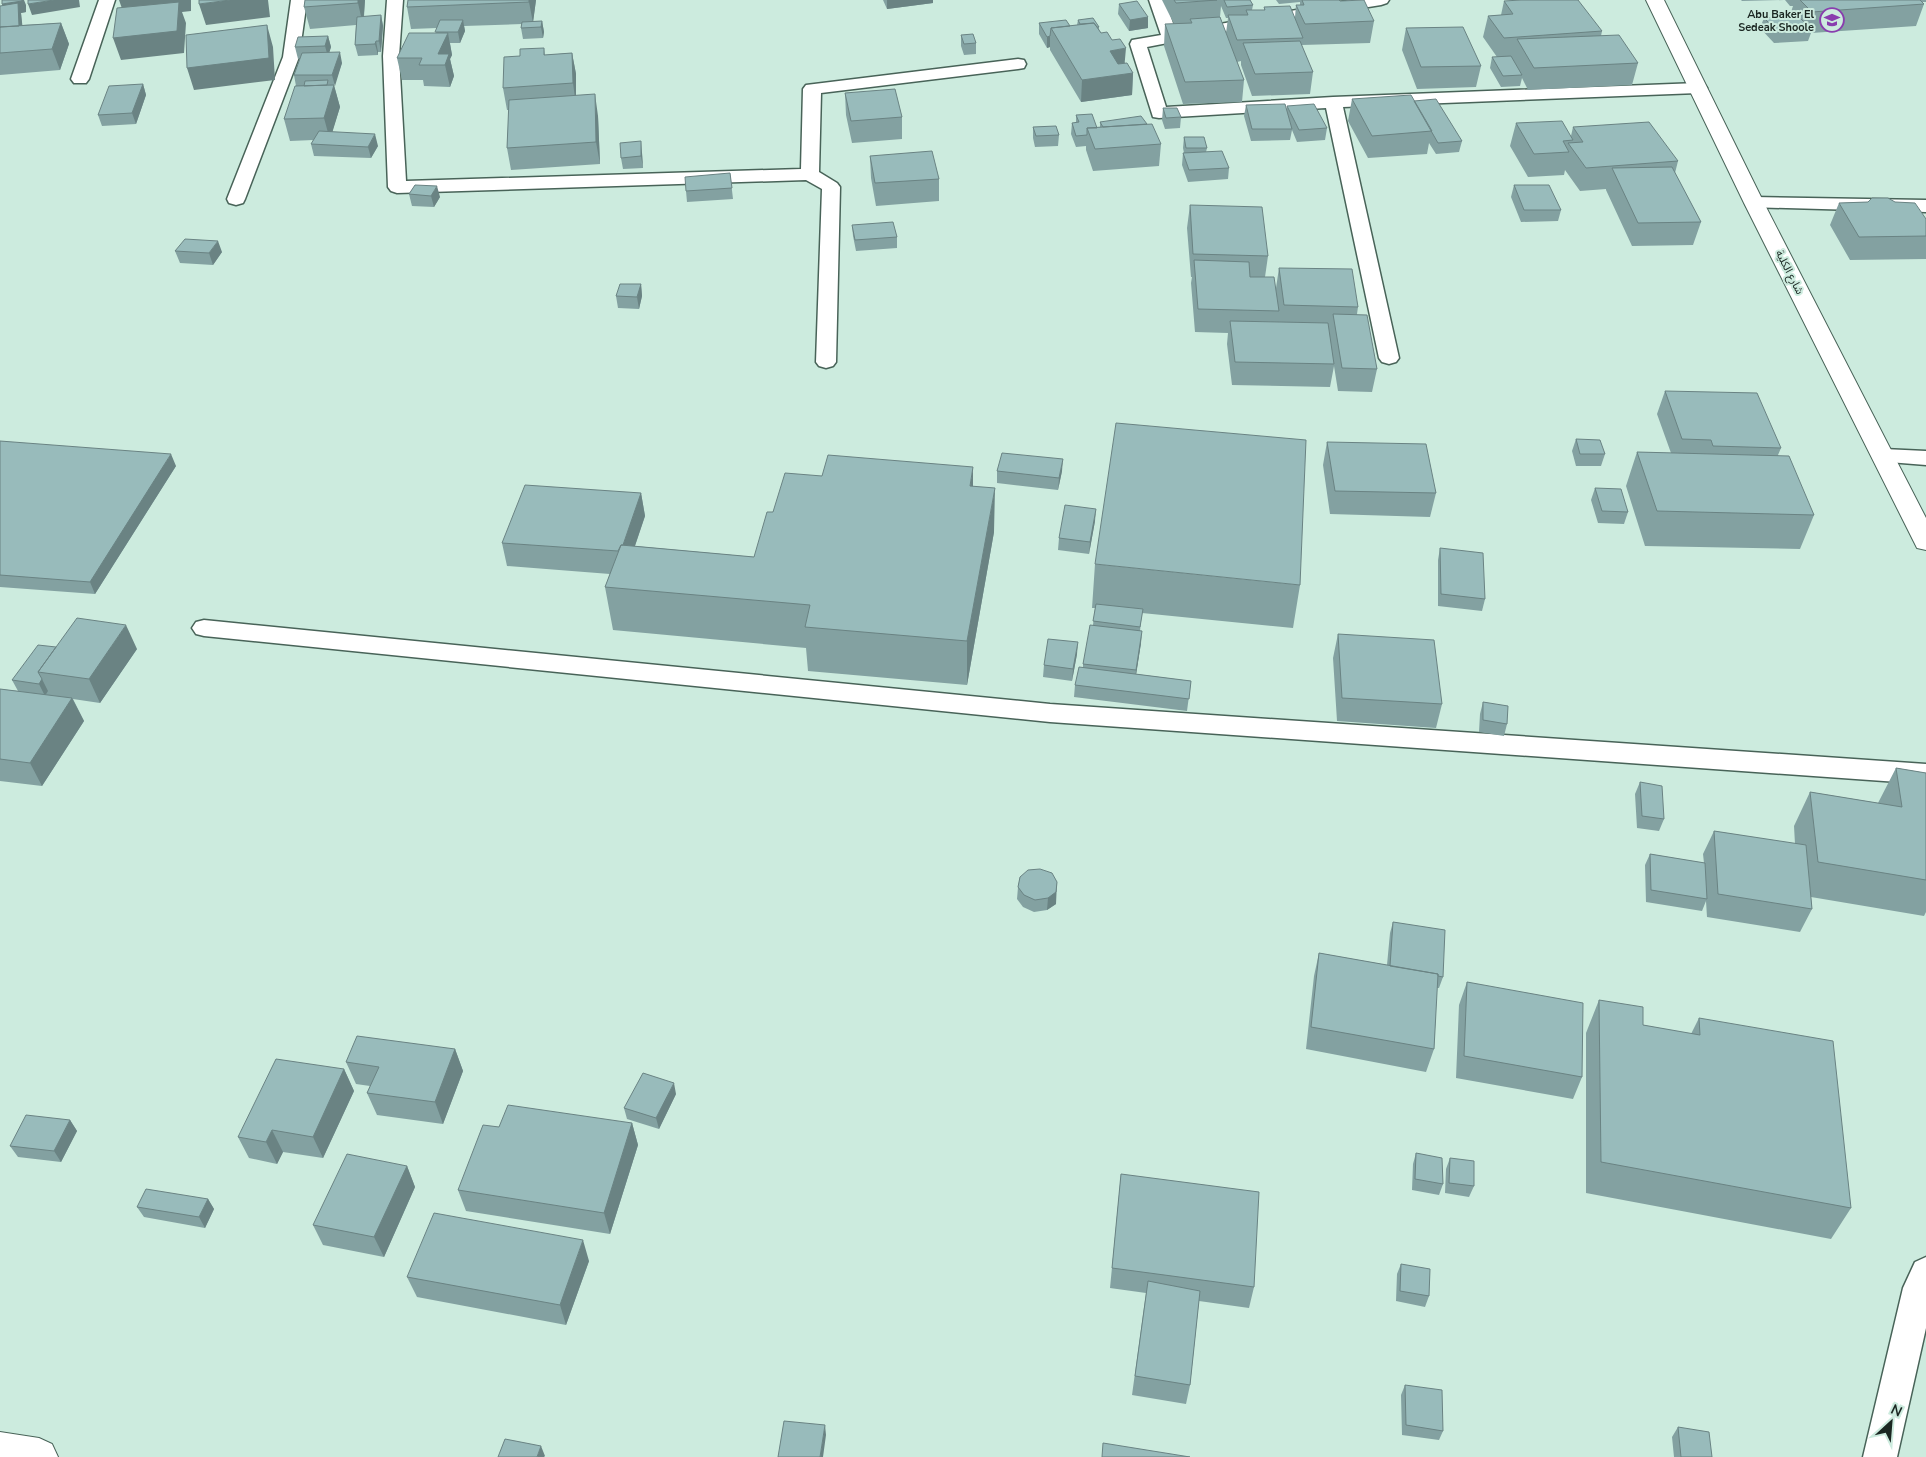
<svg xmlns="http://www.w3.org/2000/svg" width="1926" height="1457" font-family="'Nunito Sans','Noto Sans Arabic',sans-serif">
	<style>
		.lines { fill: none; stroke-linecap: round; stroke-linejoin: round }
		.lane-casing { stroke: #486358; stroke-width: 3 }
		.street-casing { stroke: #486358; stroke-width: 2 }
		.secondary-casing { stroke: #486358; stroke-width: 2 }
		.lane { fill: #fff; fill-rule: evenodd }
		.street { fill: #fff; fill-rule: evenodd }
		.secondary { fill: #fff; fill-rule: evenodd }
		.wall { fill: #83a1a1; fill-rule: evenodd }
		.shaded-wall { fill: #6a8383 }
		.building { fill: #98bbbb; stroke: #6a8383 }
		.labels { text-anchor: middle; stroke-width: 4; stroke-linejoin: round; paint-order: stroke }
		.far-poi-label { font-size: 11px; font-weight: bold; fill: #1b2722; stroke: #ccebde; text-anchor: end }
		.far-street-label { font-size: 11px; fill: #1b2722; stroke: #ccebde }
	</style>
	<rect width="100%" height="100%" fill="#ccebde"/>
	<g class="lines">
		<g class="lane-casing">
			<path id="lane" d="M99,0H115L89,79L86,83H74L71,79Z
				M291,0H307L299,57L245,199L243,203L236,205L229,203L227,199L283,57Z
				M387,0H403L399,56L406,181L801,169L803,89L806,85L1018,59L1024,60L1026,64L1024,68L1018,69L821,93L819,172L837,183L840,187L836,362L833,366L826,368L819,366L816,362L822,189L806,180L397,193L391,191L388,187L383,56Z
				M1149,0H1165L1176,32L1351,0H1389L1387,3L1381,5L1276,22L1147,47L1166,107L1333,97L1698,83L1704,84L1707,88L1704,92L1698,93L1343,107L1399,358L1396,362L1389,364L1382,362L1379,358L1326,108L1159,118L1153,117L1130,44L1132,40L1161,35Z
				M1754,197L1926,200V212L1747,207L1745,203L1747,199Z
				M1884,449L1926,451V465L1876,461L1873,456L1876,451Z
				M204,620L1050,704L1926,764V784L1050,722L204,636L196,634L192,628L196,622Z
				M1926,1257V1328L1897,1457H1863L1903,1288L1915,1262Z"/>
		</g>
		<g class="street-casing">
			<path id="street" d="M0,1432L39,1438L52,1444L58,1457H0Z"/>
		</g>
		<g class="secondary-casing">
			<path id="secondary" d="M1646,0H1664L1764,203L1926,518V550L1917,548L1914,542L1744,203Z"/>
		</g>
		<use href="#lane" class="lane"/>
		<use href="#street" class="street"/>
		<use href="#secondary" class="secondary"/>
	</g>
	<path class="wall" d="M305,0H365L364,17L381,15L383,26L381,52H378V55L358,56L355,45L356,25L310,29L304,7Z
		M408,0H536L533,21H542L544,32L543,38L523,39L521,28L522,24L464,26L465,31L460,43H450L452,55L450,59L454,76L450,87L424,86L423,80H402L397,58L436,33L437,28L411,29L407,7Z
		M883,0H933V3L887,9Z
		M1162,0H1250L1253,5L1252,10H1264V7L1295,17L1296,5H1300V2L1279,4L1276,0H1339L1340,1L1374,21L1370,43L1302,45V47L1313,72L1310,94L1252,96L1241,65V61L1237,62L1244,80L1242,102L1183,104L1164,46L1165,24H1174ZM1221,6L1226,18H1228L1226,33L1220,17Z
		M1741,0H1784L1742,1Z
		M1785,0H1926V2H1921L1924,4L1916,26L1811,33L1808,41L1774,43L1760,28L1764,18L1790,15L1793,6H1790Z
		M1504,1L1602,31L1601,36L1638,63L1632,85L1528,90L1522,78L1520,86L1501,87L1490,68L1492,57H1497L1483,37L1488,16L1501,15Z
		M2,4L26,5V12L21,13L22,25L61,23L69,44L60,70L0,75V6H3Z
		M1119,4L1148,17V28L1129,31L1118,14Z
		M1078,20L1099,27V29L1101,33L1133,73L1132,95L1081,102L1050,50V47L1047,48L1039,34V23L1070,26L1077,25Z
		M1406,28L1481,66L1476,87L1417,89L1402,50Z
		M961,35L976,43V54L964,55L961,46Z
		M328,36L331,47L329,52L342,63L334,86L340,107L332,132L378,146L371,158L314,156L311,144L313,140L290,141L284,119L296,86L294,75L300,58L298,59L295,47Z
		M544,48L545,55L572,53L576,74V96L598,116L600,164L511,170L507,148L509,110H507L503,88L520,56Z
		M143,84L146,95L136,124L102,126L98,115Z
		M845,93L902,117V139L852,143L846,115Z
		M1352,99L1414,101L1462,141L1459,152L1436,154L1429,143L1427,154L1368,158L1348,121Z
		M1246,105L1286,110L1287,106L1327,128L1325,140L1297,142L1292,130L1290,140L1251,141L1244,116Z
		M1163,108L1181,117L1180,128L1165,129L1162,120Z
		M1076,115L1097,128L1100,127V122L1161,144L1159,166L1093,171L1086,150V146L1076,147L1071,134L1072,123H1076Z
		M1516,123L1571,136L1573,127L1678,161L1675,173L1701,222L1693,245L1632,246L1606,190V189L1580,191L1565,170L1564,175L1528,177L1510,146Z
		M1033,127L1059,135L1058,146L1035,147L1033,138Z
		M1184,137L1207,148L1206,152L1229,168L1228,179L1188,182L1182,165L1183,153H1184L1183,148Z
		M642,153L643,168L623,169L621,158Z
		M870,156L939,179V201L876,206L871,178Z
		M730,173L733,199L687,202L686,191Z
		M415,185L440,197L434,207L412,206L409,194Z
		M1514,185L1561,210L1558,221L1521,222L1511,197Z
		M1868,202L1926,236V259L1850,260L1830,225L1839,203Z
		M1190,205L1268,256L1265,277L1276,288L1279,268L1358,307L1357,314L1377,369L1372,392L1338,391L1334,366L1330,387L1232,385L1227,344L1228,333L1195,332L1191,283L1192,277H1191L1187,228Z
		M852,225L897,237V248L856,251L853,236Z
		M175,251L222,252L213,265L180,263Z
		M641,284L642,296L639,309L618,308L616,296Z
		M1665,391L1781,448L1778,455L1814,515L1800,549L1645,546L1626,486L1637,452L1671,453L1657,414Z
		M1576,439L1605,454L1601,466H1576L1572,451Z
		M0,441L176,466L95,594L0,587Z
		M1327,442L1436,493L1430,517L1330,514L1323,465Z
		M997,471H1062L1058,490L997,483Z
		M973,486L994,532L967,685L808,671L806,648L613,630L605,587L610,574L507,566L502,543L641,493L645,516L635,546L754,557L773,512Z
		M1595,488L1628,512L1624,524L1598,523L1591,500Z
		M1095,521L1089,554L1058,550L1059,538Z
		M1440,548L1485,599L1482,611L1438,606V560Z
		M1095,564L1300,585L1293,628L1142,613L1140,631L1141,643L1136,674L1191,681L1187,711L1074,697L1075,685L1083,668V664L1093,625L1095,608H1092Z
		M1338,634L1442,704L1436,728L1337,721L1333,658Z
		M56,647L137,649L100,703L73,699L84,721L42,786L0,781V689L18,691L12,680Z
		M1077,654L1072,681L1043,677L1044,665Z
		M1483,702L1507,724L1504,736L1479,732L1480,714Z
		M1896,768L1926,773V912L1924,916L1811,897L1812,909L1800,932L1707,917L1706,901L1702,911L1646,902L1645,865L1650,854L1704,863L1703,854L1714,831L1795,844L1794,826L1810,792L1878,803Z
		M1640,782L1664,819L1659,831L1637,828L1635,794Z
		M1020,877L1056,904L1047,910L1034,912L1023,907L1017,899L1018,887Z
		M1393,922L1443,977L1439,988H1437L1434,1049L1426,1072L1306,1049L1314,976L1319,953L1387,965L1390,933Z
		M1467,982L1582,1077L1573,1099L1456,1078L1459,1005Z
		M1599,1000L1643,1025L1691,1034L1699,1018L1851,1208L1831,1239L1586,1193V1033Z
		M455,1049L463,1071L443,1124L377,1115L367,1093L370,1086L356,1084L346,1062Z
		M344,1069L354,1091L323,1158L283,1152L277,1164L249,1158L238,1137Z
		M676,1094L659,1129L627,1119L624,1108Z
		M70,1120L77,1131L61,1162L18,1157L10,1146Z
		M632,1123L638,1145L610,1234L466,1211L458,1190Z
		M1416,1153L1443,1184L1439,1195L1412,1190L1413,1164Z
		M1450,1158L1474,1186L1469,1197L1445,1193L1446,1169Z
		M407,1166L415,1187L384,1257L323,1245L313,1225Z
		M1121,1174L1254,1287L1249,1308L1199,1301L1190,1385L1186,1404L1132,1395L1146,1293L1110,1288Z
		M208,1199L214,1209L205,1228L144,1217L137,1207Z
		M589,1261L566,1325L417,1297L407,1277Z
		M1401,1264L1429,1296L1425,1307L1396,1301L1397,1274Z
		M1405,1385L1443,1431L1439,1440L1402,1435L1401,1395Z
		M1678,1427L1712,1457H1674L1672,1437Z"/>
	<path class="shaded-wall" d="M22,0H24L26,5V12L21,13L24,40L6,15L2,4Z
		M54,0H79L80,7L32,15L28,4Z
		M119,0H191V11L182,12L186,23L184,53L121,60L113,38L126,20Z
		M230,0H268L270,17L206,25L199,4Z
		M358,0H365L363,25L358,3Z
		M529,0H536L533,23L529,2Z
		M887,0H933V3L887,9Z
		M381,15L383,26L381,52L379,41Z
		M1148,17V28L1129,31L1130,20Z
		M463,20L465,31L460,43L458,32Z
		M542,21L544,32L543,38L541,27Z
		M61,23L69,44L60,70L52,49Z
		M267,25L273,47L275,80L194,90L187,68Z
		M448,33L452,55L450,59L454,76L450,87L445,65L438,54Z
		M328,36L331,47L328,57L325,46Z
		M1050,36V47L1047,48V37Z
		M376,41L378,52V55L375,44Z
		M1126,48L1124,70L1108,72L1110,51Z
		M340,52L342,63L335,86L332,75Z
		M572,53L576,74V105L573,83Z
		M1133,73L1132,95L1081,102L1082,80Z
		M143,84L146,95L136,124L132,113Z
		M334,85L340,107L330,140L324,118Z
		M595,94L598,116L600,164L596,142Z
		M375,134L378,146L371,158L368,147Z
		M641,141L642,153L643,168L641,156Z
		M437,186L440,197L434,207L431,196Z
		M218,241L222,252L213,265L209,253Z
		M641,284L642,296L639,309L637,297Z
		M171,454L176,466L95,594L90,582Z
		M1063,459L1062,471L1058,490L1059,478Z
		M973,467V510L970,486Z
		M995,488L994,532L967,685V641Z
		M641,493L645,516L625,575L621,551Z
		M1096,509L1095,521L1089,554L1090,542Z
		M126,625L137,649L100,703L89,679Z
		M1142,631L1141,643L1135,682L1136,670Z
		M1078,642L1077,654L1072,681L1073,669Z
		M42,679L48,691L45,696L39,684Z
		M72,698L84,721L42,786L30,763Z
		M1057,882L1056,904L1047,910L1048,898Z
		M455,1049L463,1071L443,1124L435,1102Z
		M344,1069L354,1091L323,1158L313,1137Z
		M674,1083L676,1094L659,1129L656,1118Z
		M70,1120L77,1131L61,1162L54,1151Z
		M632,1123L638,1145L610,1234L604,1213Z
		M272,1130L283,1152L277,1164L266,1142Z
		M407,1166L415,1187L384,1257L374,1237Z
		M208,1199L214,1209L205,1228L199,1217Z
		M583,1240L589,1261L566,1325L560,1305Z
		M825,1425L826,1435L823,1457H820Z
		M541,1446L545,1456L544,1457H537Z"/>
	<path class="building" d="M2,0H22V1L2,4Z
		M28,0H54L28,4Z
		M199,0H230L199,4Z
		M305,0H358V3L304,7Z
		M408,0H529V2L407,7Z
		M1174,0H1217L1176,3Z
		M1224,0H1250L1253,5L1227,7Z
		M1302,0H1339L1340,1L1364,0L1374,21L1305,24L1296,5H1304Z
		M1521,0H1578L1602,31L1504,38L1488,16L1513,14L1504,1Z
		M1800,0H1920L1924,4L1812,12Z
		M1137,1L1148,17L1130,20L1119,4Z
		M179,2L177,31L113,38L117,8Z
		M18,3L19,26L0,27V28V6Z
		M1290,6L1303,38L1237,40L1228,15H1248L1246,10H1265L1264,7Z
		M381,15L379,41H376L375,44L355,45L357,17Z
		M1797,15L1812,30L1778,32L1764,18Z
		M1220,17L1244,80L1185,82L1165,24L1192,23L1190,19Z
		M1093,18L1099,27H1097L1094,23L1080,24L1078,20Z
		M440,20H463L458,32H435Z
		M1066,20L1070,26L1051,28L1050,36L1047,37L1039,23Z
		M542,21L541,27L521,28L522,22Z
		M61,23L52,49L0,53V27Z
		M1094,23L1101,33L1107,32L1112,40L1120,39L1126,48L1110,51L1118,64L1127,63L1133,73L1082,80L1051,28Z
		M267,25L269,58L187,68L186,35Z
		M1463,27L1481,66L1421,67L1406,28Z
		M409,33H448L438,54H449L445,65H419L422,58H397Z
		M973,34L976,43L964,44L961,35Z
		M1619,35L1638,63L1534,68L1517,39Z
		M328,36L325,46L295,47L298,37Z
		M1300,41L1313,72L1255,74L1243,43Z
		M544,48V55L572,53L573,83L503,88L504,57L520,56V49Z
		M340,52L332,75H294L302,53Z
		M1511,56L1522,75L1503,76L1492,57Z
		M328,80L327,85L304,86L305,81Z
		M143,84L132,113L98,115L109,86Z
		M334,85L324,118L284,119L295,86Z
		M895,89L902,117L851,121L845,93Z
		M595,94L596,142L507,148L509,100Z
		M1411,95L1432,131L1372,136L1352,99Z
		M1436,99L1462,141L1438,143L1414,101Z
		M1285,104L1292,129H1252L1246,105Z
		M1314,104L1327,128L1299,130L1287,106Z
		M1163,108H1177L1181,117L1166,118Z
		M1092,114L1097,128H1087V135L1076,136L1072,123L1079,122L1076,115Z
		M1141,116L1147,124L1103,127L1100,122Z
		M1562,121L1573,140L1563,141L1569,152L1534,154L1516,123Z
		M1649,122L1678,161L1586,168L1568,143L1583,142L1573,127Z
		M1152,124L1161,144L1095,149L1087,128Z
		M1056,126L1059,135L1036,136L1033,127Z
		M319,131L375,134L368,147L311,144Z
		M1184,137H1204L1207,148H1186Z
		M641,141V156L621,158L620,143Z
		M932,151L939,179L875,183L870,156Z
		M1222,151L1229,168L1189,170L1183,153Z
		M1672,167L1701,222L1638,223L1612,168Z
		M730,173L732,188L686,191L685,177Z
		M415,185L437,186L431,196L409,194Z
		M1514,185H1549L1561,210H1524Z
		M1872,198H1888L1895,202L1915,203L1926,219V236L1859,237L1839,203L1868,202Z
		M1190,205L1262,207L1268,256L1193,254Z
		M893,222L897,237L855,240L852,225Z
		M185,239L218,241L209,253L175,251Z
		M1194,260L1249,262L1250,277H1274L1279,311L1198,309Z
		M1279,268L1352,269L1358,307L1284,305Z
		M620,284H641L637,297L616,296Z
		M1333,314L1367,315L1377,369L1342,368Z
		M1230,321L1328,323L1334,364L1235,362Z
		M1665,391L1757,393L1781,448L1713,446L1711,440L1682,439Z
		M1116,423L1306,440L1300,585L1095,564Z
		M1576,439L1600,440L1605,454H1580Z
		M0,441L171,454L90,582L0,575Z
		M1327,442L1426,444L1436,493L1335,491Z
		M1637,452L1789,456L1814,515L1657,511Z
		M1002,453L1063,459L1059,478L997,471Z
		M828,455L973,467L970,486L995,488L967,641L805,627L810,605L605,587L621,545L754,557L767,512H773L785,473L822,476Z
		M525,485L641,493L623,545H621L618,551L502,543Z
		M1595,488L1621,489L1628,512L1602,511Z
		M1065,505L1096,509L1090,542L1059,538Z
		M1440,548L1483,553L1485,599L1441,594Z
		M1096,604L1143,609L1140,627L1093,621Z
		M77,618L126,625L89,679L38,672Z
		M1090,625L1142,631L1136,670L1083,664Z
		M1338,634L1434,640L1442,704L1342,698Z
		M1048,639L1078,642L1073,669L1044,665Z
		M38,645L56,647L38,672L42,679L39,684L12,680Z
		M1079,667L1191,681L1189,699L1075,685Z
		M0,689L72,698L30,763L0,759Z
		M1483,702L1508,706L1507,724L1483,720Z
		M1896,768L1926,773V880L1818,862L1810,792L1902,807Z
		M1640,782L1662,786L1664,819L1642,816Z
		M1714,831L1806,845L1812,909L1718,894Z
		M1650,854L1705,863L1707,899L1651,890Z
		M1040,869L1052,873L1057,882L1056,892L1048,898L1035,900L1024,895L1018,887L1020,877L1028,870Z
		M1393,922L1445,930L1443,977L1438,976V974L1390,966Z
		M1319,953L1438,974L1434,1049L1311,1027Z
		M1467,982L1583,1003L1582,1077L1464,1056Z
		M1599,1000L1643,1007V1025L1700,1035L1699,1018L1833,1041L1851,1208L1601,1162Z
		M357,1036L455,1049L435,1102L367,1093L379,1067L346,1062Z
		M276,1059L344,1069L313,1137L272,1130L266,1142L238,1137Z
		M643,1073L674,1083L656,1118L624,1108Z
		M508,1105L632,1123L604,1213L458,1190L483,1125L499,1127Z
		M26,1115L70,1120L54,1151L10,1146Z
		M1416,1153L1442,1158L1443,1184L1415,1179Z
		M347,1154L407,1166L374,1237L313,1225Z
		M1450,1158L1474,1161V1186L1449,1183Z
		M1121,1174L1259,1192L1254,1287L1112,1268Z
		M146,1189L208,1199L199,1217L137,1207Z
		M434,1213L583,1240L560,1305L407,1277Z
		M1401,1264L1430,1269L1429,1296L1400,1291Z
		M1148,1281L1200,1291L1190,1385L1135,1376Z
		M1405,1385L1442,1390L1443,1431L1406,1425Z
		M784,1421L825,1425L820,1457H778Z
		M1678,1427L1709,1432L1712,1457H1681Z
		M505,1439L541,1446L537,1457H498Z
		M1103,1443L1190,1457H1102Z"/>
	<defs>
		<g id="school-ring" transform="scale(1.25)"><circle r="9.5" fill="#ccebde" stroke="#893dae" stroke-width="1.5"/><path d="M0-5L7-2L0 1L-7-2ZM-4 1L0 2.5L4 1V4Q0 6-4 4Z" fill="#893dae"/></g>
	</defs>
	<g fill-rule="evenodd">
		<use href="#school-ring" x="1832" y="20"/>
	</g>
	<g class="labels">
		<g class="far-poi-label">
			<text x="1814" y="18">Abu Baker El<tspan x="1814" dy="13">Sedeak Shoole</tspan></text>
		</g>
		<g class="far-street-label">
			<text transform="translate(1790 272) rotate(63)" y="4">شارع الكلية</text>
		</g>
	</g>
	<g transform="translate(1891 1422) rotate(26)" stroke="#ccebde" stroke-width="4" paint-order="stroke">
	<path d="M0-4L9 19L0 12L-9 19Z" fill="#1b2722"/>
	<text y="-8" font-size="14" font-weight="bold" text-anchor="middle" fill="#1b2722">N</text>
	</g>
</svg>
